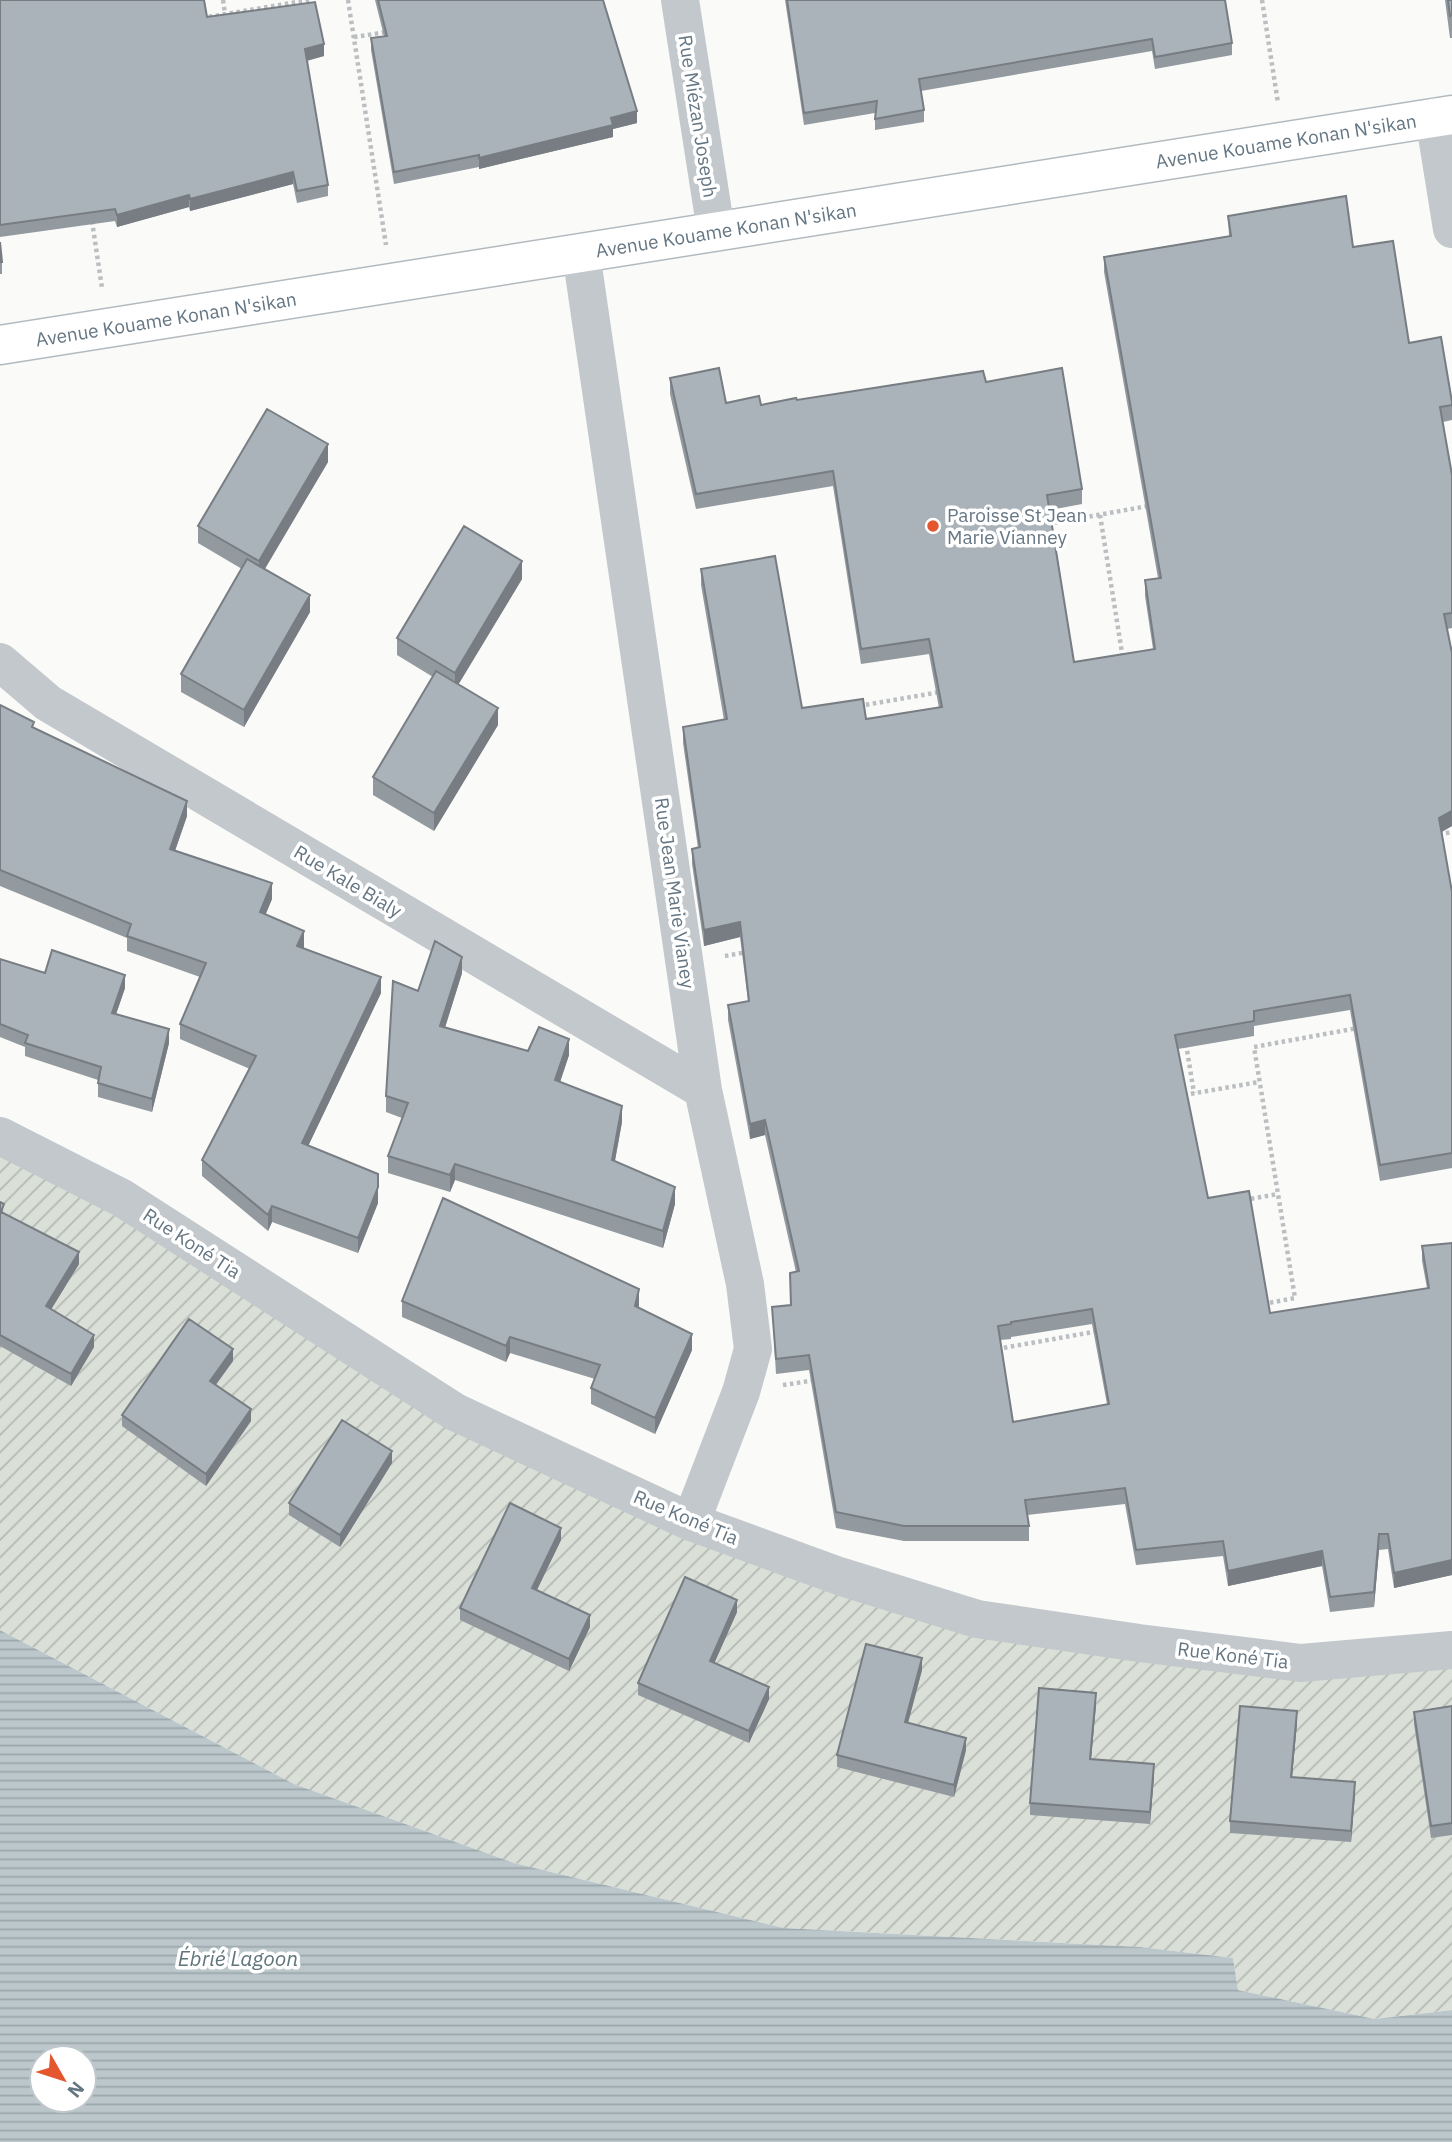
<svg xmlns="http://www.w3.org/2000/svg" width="1452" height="2142" font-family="'IBM Plex Sans',sans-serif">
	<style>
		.garden { fill: url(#garden-furrows) }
		.water { fill: url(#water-rules); fill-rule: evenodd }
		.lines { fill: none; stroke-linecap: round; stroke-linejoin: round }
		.secondary-casing { stroke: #b3babf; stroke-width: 41 }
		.path { stroke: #bbbfc2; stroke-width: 4.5; stroke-dasharray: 3.5 3.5; stroke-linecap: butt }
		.street { stroke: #c3c8cc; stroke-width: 38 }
		.secondary { stroke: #fff; stroke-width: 38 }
		.wall { fill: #929a9f; fill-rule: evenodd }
		.shaded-wall { fill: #777d82 }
		.building { fill: #aab3b9; stroke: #777d82; stroke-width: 2; fill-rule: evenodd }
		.poi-dot { fill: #e4572e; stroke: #fff; stroke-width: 2.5 }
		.labels { text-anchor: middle; stroke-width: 7; stroke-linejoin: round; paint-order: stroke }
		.street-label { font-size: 19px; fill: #657683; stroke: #fff }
		.poi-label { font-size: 19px; fill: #657683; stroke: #fff; text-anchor: start }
		.water-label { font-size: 21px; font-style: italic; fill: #60757c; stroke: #fff }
	</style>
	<defs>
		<pattern id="garden-furrows" width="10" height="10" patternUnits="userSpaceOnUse" patternTransform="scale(1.75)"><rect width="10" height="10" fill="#dadfd7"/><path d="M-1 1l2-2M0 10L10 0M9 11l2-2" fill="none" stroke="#b4b9b4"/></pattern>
		<pattern id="water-rules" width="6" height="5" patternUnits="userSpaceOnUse" patternTransform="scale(1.75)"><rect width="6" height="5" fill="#bbc7cb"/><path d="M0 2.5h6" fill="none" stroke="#9ca6aa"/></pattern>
	</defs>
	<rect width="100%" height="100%" fill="#fafaf8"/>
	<path class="garden" d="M0,1136L455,1412L691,1522L1139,1643L1452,1650V2010L1375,2019L1238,1990L1233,1958L1140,1947L784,1928L514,1863L294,1784L0,1630Z"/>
	<path class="water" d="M0,1630L294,1784L514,1863L784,1928L1140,1947L1233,1958L1238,1990L1375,2019L1452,2010V2142H0ZM42,2058H84V2100H42Z"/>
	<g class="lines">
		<g class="secondary-casing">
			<path id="secondary" d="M0,345L1452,115"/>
		</g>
		<path class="path" d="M223,0L225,14
			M348,0L386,245
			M1262,0L1278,103
			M202,18L309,0
			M354,37L387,32
			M92,221L102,288
			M1100,515L1123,659
			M1048,524L1148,506
			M859,706L940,692
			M1439,834L1452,832
			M725,956L747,952
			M1186,1044L1194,1093
			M1184,1095L1259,1082
			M1244,1200L1278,1194
			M1263,1304L1295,1298L1254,1047L1358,1028
			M997,1349L1099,1331
			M783,1385L816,1380"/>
		<path class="street" d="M680,0L716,231
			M1434,117L1452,229
			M581,253L703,1090L745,1284L753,1349L741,1392L691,1522
			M0,662L48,703L703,1090
			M0,1136L122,1198L455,1412L691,1522L839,1576L977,1619L1139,1643L1301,1663L1452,1650"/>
		<use href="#secondary" class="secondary"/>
	</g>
	<path class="wall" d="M0,0L207,17L324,56L307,61L328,185V196L297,203L293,184L190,211L189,207L117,227L115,221L0,237Z
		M375,0H603L637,123L613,129V137L479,169V167L394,184L371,50V38L384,36Z
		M785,0H1225L1232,43V55L1155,69L1152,51L921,91L924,110V122L875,130V113L804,125Z
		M1445,0H1452V38H1450Z
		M1228,216L1353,247L1409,343L1452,402V420L1443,422L1452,475V628L1447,629L1452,653V826L1442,832L1452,892V1168L1380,1181L1350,1010L1254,1026V1036L1178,1049L1208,1198L1270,1313L1427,1288L1422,1261V1246L1452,1243V1575L1394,1588L1388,1549L1379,1550L1374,1607L1330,1612L1322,1566L1228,1586L1223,1556L1136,1565L1125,1504L1027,1515L1029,1526V1541H904L836,1528L809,1370L776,1374L772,1307L790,1305L796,1272L765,1135L750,1139L728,1020V1005L748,1001L740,937L704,946L692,864V849L698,848L683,743V727L724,720L701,585V569L802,708L866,719L939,708L929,654L861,664L833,486L696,509L670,394V378L726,403L761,405L986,382L1082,489V504L1050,510L1074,662L1153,649L1145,596V580L1158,578L1104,272V257L1229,236ZM1092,1324L1107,1404L1013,1422L1000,1340L1011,1339V1337Z
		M0,242L2,262V274H0Z
		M328,462L264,569L310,612L244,727L181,692V674L242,569L198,543V526Z
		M522,579L458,685L498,725L434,831L373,795V777L433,677L397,655V638Z
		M0,705L34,728L187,816L175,851L272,899L265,915L304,947L303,948L381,993L308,1146L378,1203L358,1253L272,1222L268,1231L202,1176V1160L250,1069L180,1039V1024L200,977L127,951V938L0,886Z
		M0,959L45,973L125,988L116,1014L169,1043L152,1112L98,1097V1080L25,1056V1047L0,1037Z
		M462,973L445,1028L528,1051L569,1055L560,1082L622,1122L615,1161L675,1204L663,1248L455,1180L450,1192L388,1173V1156L402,1118L386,1112V1096L418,991Z
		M0,1202L4,1214L79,1264L51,1309L94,1347L71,1386L0,1346Z
		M402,1301L639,1305L638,1308L692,1350L655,1434L591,1404V1388L595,1379L510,1353L506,1362L402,1317Z
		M233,1361L216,1385L251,1421L206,1486L122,1426V1415Z
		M392,1463L340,1547L289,1515V1503Z
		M561,1540L537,1590L590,1627L569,1671L460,1620V1608Z
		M737,1612L714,1663L769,1699L749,1743L638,1695V1683Z
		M922,1670L908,1723L966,1750L954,1797L837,1767V1755Z
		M1096,1705L1091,1759L1154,1776L1150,1824L1030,1815V1803Z
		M1452,1706V1835L1431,1838L1414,1724V1712Z
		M1297,1723L1292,1777L1355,1794L1351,1842L1230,1833V1821Z"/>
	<path class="shaded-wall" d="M324,44V56L305,61V49Z
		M637,111V123L613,129V137L479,169V158L611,118Z
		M293,172V184L190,211V199Z
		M189,195V207L117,227V215Z
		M328,444V462L259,579V561Z
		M522,561V579L455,690V673Z
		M310,595V612L244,727V710Z
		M498,708V725L434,831V813Z
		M187,801V816L170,865V849Z
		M1452,811V826L1439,833V818Z
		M272,883V899L260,928V912Z
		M740,922V937L704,946V930Z
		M304,931V947L297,962V946Z
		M462,957V973L440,1043V1026Z
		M125,975V988L112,1026V1013Z
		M381,977V993L302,1159V1143Z
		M169,1029V1043L152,1112V1099Z
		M569,1039V1055L555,1097V1080Z
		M622,1106V1122L612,1176V1160Z
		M765,1120V1135L750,1139V1124Z
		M455,1164V1180L450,1192V1175Z
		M378,1187V1203L358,1253V1238Z
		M675,1187V1204L663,1248V1231Z
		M272,1206V1222L268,1231V1215Z
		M79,1252V1264L46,1318V1306Z
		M639,1289V1305L635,1322V1306Z
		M692,1334V1350L655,1434V1418Z
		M94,1335V1347L71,1386V1374Z
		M510,1337V1353L506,1362V1346Z
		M233,1349V1361L210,1392V1381Z
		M251,1409V1421L206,1486V1474Z
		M392,1451V1463L340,1547V1535Z
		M561,1528V1540L532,1600V1588Z
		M1379,1534V1550L1374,1607V1592Z
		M1322,1551V1566L1228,1586V1571Z
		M1452,1560V1575L1394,1588V1573Z
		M737,1600V1612L710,1673V1661Z
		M590,1615V1627L569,1671V1659Z
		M922,1658V1670L905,1734V1722Z
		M769,1687V1699L749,1743V1731Z
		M1096,1693V1705L1090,1771V1759Z
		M1297,1711V1723L1291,1789V1777Z
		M966,1738V1750L954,1797V1785Z
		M1154,1764V1776L1150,1824V1812Z
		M1355,1782V1794L1351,1842V1831Z"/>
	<path class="building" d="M0,0H204L207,17L315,2L324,44L305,49L328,185L297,191L293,172L190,199L189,195L117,215L115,209L0,225Z
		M378,0H603L637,111L611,118L613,125L479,158V155L394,172L371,38L387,36Z
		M787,0H1225L1232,43L1155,57L1152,39L919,79L924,110L875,119L877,101L804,113Z
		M1448,0H1452V15L1450,16Z
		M1346,196L1353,247L1393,241L1409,343L1441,337L1452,402V405L1440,407L1452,475V613L1444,614L1452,653V811L1439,818L1452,892V1153L1380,1165L1350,995L1254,1011V1021L1175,1035L1208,1198L1249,1191L1270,1313L1429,1288L1422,1246L1452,1243V1560L1394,1573L1388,1534H1379L1374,1592L1330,1597L1322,1551L1228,1571L1223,1541L1136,1550L1125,1488L1025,1500L1029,1526H904L836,1512L809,1355L776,1359L772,1307L791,1305L790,1273L799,1271L765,1120L750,1124L728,1005L749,1001L740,922L704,930L692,849L700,847L683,727L727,719L701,569L775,556L802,708L863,699L866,719L942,707L929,639L861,649L833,471L696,494L670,378L719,368L726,403L759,396L761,405L796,398L797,400L983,371L986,382L1062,368L1082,489L1047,495L1074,662L1155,649L1145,580L1161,578L1104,257L1231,236L1228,216ZM1092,1309L1109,1404L1013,1422L998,1326L1011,1324V1322Z
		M0,242L2,262H0Z
		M267,409L328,444L259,561L198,526Z
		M464,526L522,561L455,673L397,638Z
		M247,559L310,595L244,710L181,674Z
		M436,671L498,708L434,813L373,777Z
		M0,705L34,722L32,727L187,801L170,849L272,883L260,912L304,931L297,946L381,977L302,1143L378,1174V1187L358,1238L272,1206L268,1215L202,1160L256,1056L180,1024L206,963L127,936L131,924L0,870Z
		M435,941L462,957L440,1026L528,1051L539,1027L569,1039L555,1080L622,1106L612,1160L675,1187L663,1231L455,1164L450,1175L388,1156L408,1103L386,1096L393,981L418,991Z
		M52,950L125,975L112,1013L169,1029L152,1099L98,1083L101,1067L25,1043L28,1035L0,1024V959L45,973Z
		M443,1198L639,1289L635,1306L692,1334L655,1418L591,1388L600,1365L510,1337L506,1346L402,1301Z
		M0,1202L4,1204L1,1212L79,1252L46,1306L94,1335L71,1374L0,1335Z
		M189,1319L233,1349L210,1381L251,1409L206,1474L122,1415Z
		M342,1420L392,1451L340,1535L289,1503Z
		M510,1503L561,1528L532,1588L590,1615L569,1659L460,1608Z
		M685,1577L737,1600L710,1661L769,1687L749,1731L638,1683Z
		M866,1644L922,1658L905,1722L966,1738L954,1785L837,1755Z
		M1039,1688L1096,1693L1090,1759L1154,1764L1150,1812L1030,1803Z
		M1240,1706L1297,1711L1291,1777L1355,1782L1351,1831L1230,1821Z
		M1452,1706V1823L1431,1826L1414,1712Z"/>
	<circle class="poi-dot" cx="933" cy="526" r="7"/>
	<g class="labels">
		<g class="street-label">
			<text transform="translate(698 116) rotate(81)" y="7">Rue Miézan Joseph</text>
			<text transform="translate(1286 141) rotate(-9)" y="7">Avenue Kouame Konan N'sikan</text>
			<text transform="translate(726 230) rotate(-9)" y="7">Avenue Kouame Konan N'sikan</text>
			<text transform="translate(166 319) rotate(-9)" y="7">Avenue Kouame Konan N'sikan</text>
			<text transform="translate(348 881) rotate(31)" y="7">Rue Kale Bialy</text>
			<text transform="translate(675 893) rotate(82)" y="7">Rue Jean Marie Vianey</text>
			<text transform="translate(192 1243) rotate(33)" y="7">Rue Koné Tia</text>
			<text transform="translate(686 1517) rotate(23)" y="7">Rue Koné Tia</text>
			<text transform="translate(1233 1655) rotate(7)" y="7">Rue Koné Tia</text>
		</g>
		<g class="poi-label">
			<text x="947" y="522">Paroisse St Jean<tspan x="947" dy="22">Marie Vianney</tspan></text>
		</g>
		<g class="water-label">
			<text x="238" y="1966">Ébrié Lagoon</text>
		</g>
	</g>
	<g transform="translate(63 2079) rotate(129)"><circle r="33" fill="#ffffff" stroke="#c1c8cd" stroke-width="2"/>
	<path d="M0-5L12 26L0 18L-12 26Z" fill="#e4572e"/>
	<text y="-10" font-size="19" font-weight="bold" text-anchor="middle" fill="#657683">N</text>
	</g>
</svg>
